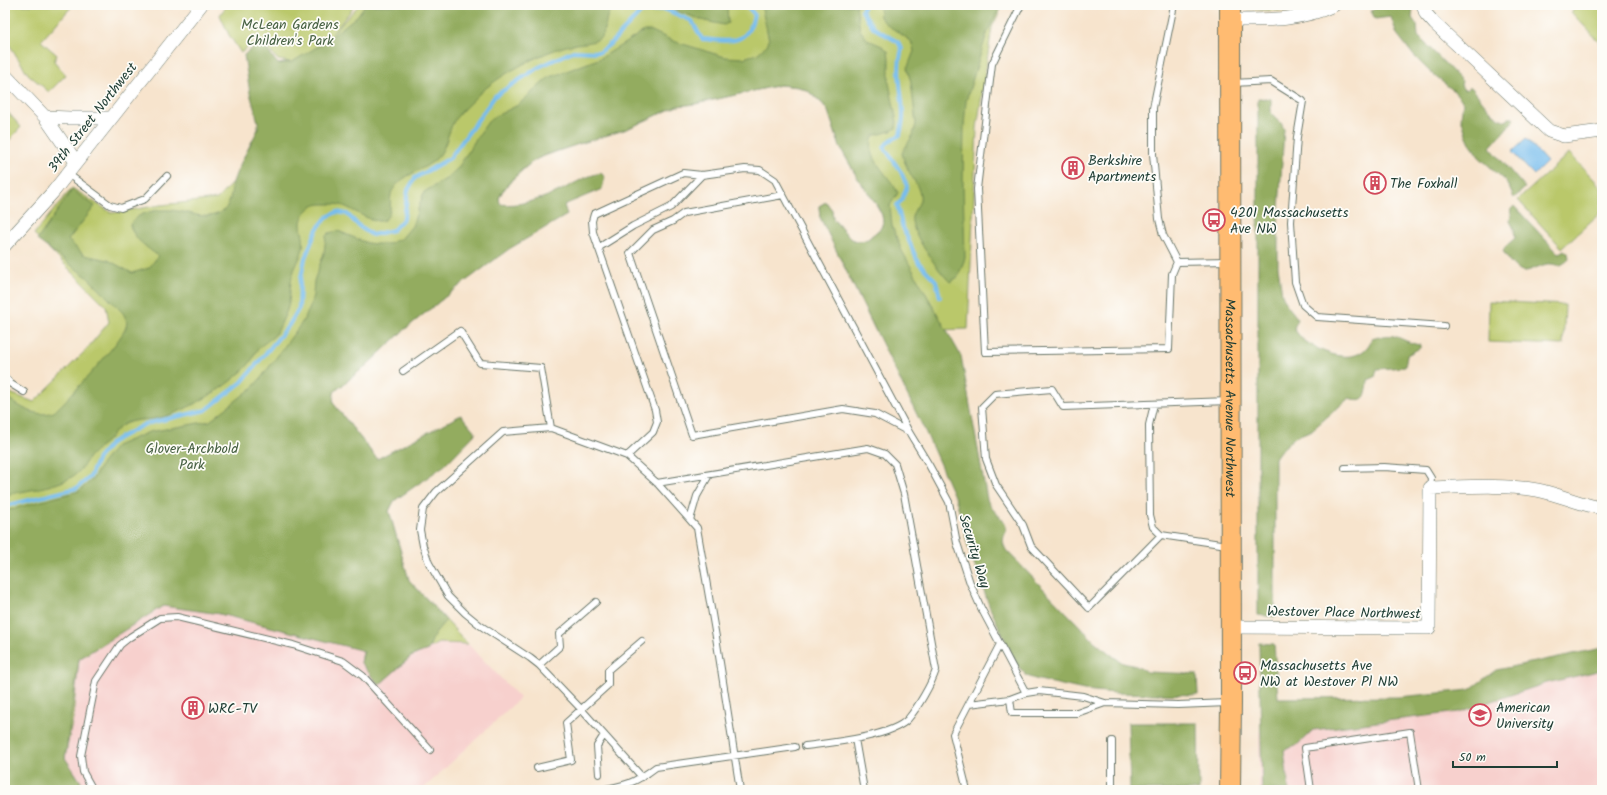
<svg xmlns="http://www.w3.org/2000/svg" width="1607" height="795" font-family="Kalam,sans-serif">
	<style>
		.built { fill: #f7d0cd }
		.green { fill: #bac86a; stroke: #6c824f }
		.forest { fill: #93ac5e; stroke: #597449 }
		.water { fill: #77bdee; stroke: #4b7d91 }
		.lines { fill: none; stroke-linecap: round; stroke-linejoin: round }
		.stream { stroke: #77bdee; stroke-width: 4 }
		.lane-casing { stroke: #6b776a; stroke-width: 8 }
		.street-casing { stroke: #6b776a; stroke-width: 14 }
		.primary-casing { stroke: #6b776a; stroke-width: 22 }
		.lane { stroke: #fff; stroke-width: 6 }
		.street { stroke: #fff; stroke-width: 13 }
		.primary { stroke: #ffbb71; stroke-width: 20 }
		.labels { text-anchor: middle; stroke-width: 3.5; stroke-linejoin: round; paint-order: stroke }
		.park-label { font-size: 14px; fill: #466042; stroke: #fdfcf7 }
		.street-label { font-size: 14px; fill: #1f3d34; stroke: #fdfcf7 }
		.poi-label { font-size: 14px; fill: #1f3d34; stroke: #fdfcf7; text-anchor: start }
	</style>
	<rect width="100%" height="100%" fill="#fdfcf7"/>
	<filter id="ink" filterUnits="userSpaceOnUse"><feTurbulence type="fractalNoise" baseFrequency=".025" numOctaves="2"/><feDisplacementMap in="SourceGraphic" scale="8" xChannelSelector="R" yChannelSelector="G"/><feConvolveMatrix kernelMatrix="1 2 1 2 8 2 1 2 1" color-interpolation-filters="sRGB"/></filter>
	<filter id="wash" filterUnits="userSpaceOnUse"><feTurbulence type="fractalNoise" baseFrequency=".012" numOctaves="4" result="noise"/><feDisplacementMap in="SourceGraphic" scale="16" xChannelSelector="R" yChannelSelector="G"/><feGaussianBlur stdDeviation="0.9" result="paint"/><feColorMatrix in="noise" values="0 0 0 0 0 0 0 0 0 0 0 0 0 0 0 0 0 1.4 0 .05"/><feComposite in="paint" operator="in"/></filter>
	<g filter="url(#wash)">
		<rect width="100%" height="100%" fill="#f7e4cd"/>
		<path class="built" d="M161,604L220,614L365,651L379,685L411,657L442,642L468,644L520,698L422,790H86L65,758L73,718L79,659Z
			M1602,662V790H1259V732L1458,698Z"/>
		<path class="green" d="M5,5H73L41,41L57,55L54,61L66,75L49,92L28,74L5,38Z
			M227,5H348L353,8L332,34L359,5H1003L992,27L977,128L968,329L876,332L820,217L819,206L826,202L832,210L833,219L849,237L855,241H862L868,239L881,228L883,222L882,215L875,202L857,177L840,147L828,111L823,104L808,91L799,87L780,85L695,104L677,106L627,129L575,145L534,160L513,179L502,192L499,198L500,204L450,293L404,330L369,363L334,392L333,403L377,459L394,501L389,511L409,580L468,644L439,643L411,657L379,685L361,663L363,650L220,614L161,604L79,659L73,718L65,758L86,790H5V388L10,393L34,402L85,351L109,322L106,306L34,234L72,188L112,213L161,205L217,199L256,158L278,64L290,62L278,60L258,38L241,53L229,35L220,15Z
			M1244,5H1317L1299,12L1244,9Z
			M1579,5H1602V45L1571,12Z
			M5,109L21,127L5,145Z
			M1569,153L1602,188V211L1562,248L1518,200Z
			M1489,301L1565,305L1563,345L1488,342Z"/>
		<path class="forest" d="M365,5H727L728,23L724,25L705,21L666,7L614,8C602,14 609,30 600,38C592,44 579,43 570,45C540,53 496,76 475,98C468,105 459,113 454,121C448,132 446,148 438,157C425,171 402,173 392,191C388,200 394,214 384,220C375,225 354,210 344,206C339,204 333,204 327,204C321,204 315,204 310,208C293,223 306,231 303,248C301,258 294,267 292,277C289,290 291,303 285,315C282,321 279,330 275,335C270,340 263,343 258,349C254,353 253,360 249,364C231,385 186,412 159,418C146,421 133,418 121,426C115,430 111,437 106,442C100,447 94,451 89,457C85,462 82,470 76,474C62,486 24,491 5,495V396C20,407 35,418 54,412C67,400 122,341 126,327C128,321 125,317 123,313L87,277L37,240L72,190L95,206L68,240L84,255L108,260L132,273L149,268L158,256C147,247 134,240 130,225C137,211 162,208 177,211C194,213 208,222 224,210C231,205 231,191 233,182C239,164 250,146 258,129V122L250,93L244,55L260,41L278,64L292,62L322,44L357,16Z
			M761,5H856L860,30L868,40L882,46L888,51L889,59V83L897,122L896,128L891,131L873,136C865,159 889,174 898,193L890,205L892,226L902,251L961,356L987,499C990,510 1001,515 1005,524C1010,533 998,536 1006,550L1094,641L1114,657L1123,663L1136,666L1147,672L1197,674L1198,695L1116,693L1084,690L1035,679L1027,676L1017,665L990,608L969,550L957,503L926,433L820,217L819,206L826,202L832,210L833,219L849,237L855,241H862L868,239L881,228L883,222L882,215L875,202L857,177L840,147L828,111L823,104L808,91L799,87L780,85L695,104L677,106L627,129L544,155C527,164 507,180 499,198L500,204C515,207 542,199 555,193C571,186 584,176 601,173L605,177L602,189L564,205L567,215L509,249L450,293L404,330L369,363L334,392L333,403L377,459L461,415L476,433L445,465L394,501L389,511L409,580L446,620L435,633L428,650L411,656L379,685L361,663L364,651L220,614L163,606L79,659L65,758L86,790H5V511L79,491L93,479L103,462L116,446L149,432L210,421L252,388L261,378L301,324L309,310L313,295L314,281L324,253L326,236L329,233L338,231L367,243L375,244H388L402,238L412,226L424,192L446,179L458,168L476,139L490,119L518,105L548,78L601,58L644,31H652L673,41L725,57L743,58L757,54L767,45L769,40Z
			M879,5H1001L987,33L966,101L964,126L963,185L965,258L958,277L950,282C940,273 909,231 912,217C913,209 922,204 920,195C918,183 910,176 906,165C904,161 903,157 902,153L913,135L916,124L911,82L907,69L914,51L911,41L886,24L880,17Z
			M1259,5H1291L1284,7L1261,8Z
			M1379,5H1411L1413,9L1412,18L1417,25L1418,36L1462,81L1461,85L1463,89L1466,90L1471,87C1481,98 1492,118 1507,121L1509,118H1513L1514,120L1490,147L1525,188L1514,198L1506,181L1479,157L1471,145L1466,134L1461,117L1463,103L1461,99L1453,90L1433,75L1414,56L1397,34L1391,17L1375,19L1371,11Z
			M1258,98L1271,99V113L1281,123L1284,129L1278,225V267L1282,294L1287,305L1298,319L1294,328L1295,330C1298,334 1301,339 1305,341C1325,355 1360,368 1372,339C1399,330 1397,341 1420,345V348L1407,355L1405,367L1377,369L1375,377L1368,380C1367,394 1366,404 1349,398L1312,430L1295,437L1279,452L1275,458V617L1258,615Z
			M1514,206L1557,252L1559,253L1564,250L1568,253L1569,258C1559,270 1558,263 1547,264C1540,265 1533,270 1526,271C1515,272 1508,259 1503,251L1505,247L1515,238L1514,229L1510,221L1512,208Z
			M1259,643L1274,644L1278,698L1399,697L1469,690L1496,670L1602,648V670L1547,683L1459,712L1313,730L1296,746L1284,750L1289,790H1262Z
			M1128,723H1198L1199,790H1130Z"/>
		<path class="water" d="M1526,139L1547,162L1534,175L1512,152Z"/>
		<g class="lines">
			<path class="stream" d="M864,5L862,11L874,28L898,42L902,49C895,72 903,94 903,116C903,123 901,129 900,135L889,141L884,147L901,172L907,186L902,200L897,205L902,225L918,262L936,281L940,297
				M5,506L77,488L90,477L98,458L112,442L145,424L206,410L242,382L289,325L299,308L300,283L305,258L317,229L327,217L337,212L347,214L360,227L372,235L393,230L404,218L408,190L415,178L450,158L495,96L539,67L573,51L600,52L609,45L641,12L664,9L692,21L702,39C729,41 748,47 754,14L746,5"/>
		</g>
	</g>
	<g filter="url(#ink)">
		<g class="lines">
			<g class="lane-casing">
				<path id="lane" d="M1021,5L992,64L977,189L985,352L1169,349L1172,274L1177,262
					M1174,5L1153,108V154L1159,219L1163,235L1177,262L1228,261
					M1233,83L1271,81L1303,101L1297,137L1291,222L1295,282L1303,305L1317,317L1444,326
					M68,174L110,205L121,208L145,199L167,176
					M598,248L633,226L671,207L702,175
					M403,371L460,331L480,363L541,368L551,428
					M5,377L11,384L24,392
					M1154,404L1149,425L1150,515L1153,527L1161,535L1227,545
					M909,432L783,195L684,213L673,221L653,230L630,253L692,435L843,409L875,414L909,432L929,465L949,502L957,543L970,583L981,608L1026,693
					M627,456L653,432L657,422L655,410L593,232L592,221L594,214L683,173L702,175L745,169L760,170L775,180L783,195
					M1345,468L1384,467L1426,470L1431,478L1430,488
					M709,475L697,496L690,520L697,528L716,637L740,790
					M657,483L868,448L885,454L895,464L904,494L936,670C931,685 918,707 908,719C892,737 829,743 805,746
					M1161,535L1089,608L1031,546L1023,525L996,485L986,459L982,407L995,394L1052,389L1063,407L1229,401
					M539,665L560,646L559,634L596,602
					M1010,699L1012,713H1077L1105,703
					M969,704L1010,699L1026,693L1039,691L1083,696L1105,703L1178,705L1228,703
					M855,739L864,790
					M537,768L571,760L566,723L608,685V670L642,641
					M599,774L597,746L604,735
					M642,777L581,709L539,665L530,658L481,626L465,613L448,596L429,563L423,546L420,530L423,509L436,492L503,432L551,428L627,456L657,483L690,520
					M93,790L83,772L81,756L96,681L120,645L130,637L160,618L177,617L293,645L343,661L363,676L430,750
					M599,790C625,786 635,783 656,767L795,747
					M967,790L953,734L1000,644
					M1112,790V741
					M1311,790L1305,748L1410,732L1419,790"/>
			</g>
			<g class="street-casing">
				<path id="street" d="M1423,5L1426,14L1435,24L1549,131L1564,136L1602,131
					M1230,20C1266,20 1301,21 1334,5
					M5,75L45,117L76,162
					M45,117L70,118H111
					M5,245L53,192L201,5
					M1231,627L1429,628L1430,488C1465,487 1503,484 1537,490C1559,494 1580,505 1602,508"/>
			</g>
			<g class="primary-casing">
				<g id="primary">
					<path id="s1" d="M1230,5L1231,703L1230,790"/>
				</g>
			</g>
			<use href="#lane" class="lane"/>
			<use href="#street" class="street"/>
			<use href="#primary" class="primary"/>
		</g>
	</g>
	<defs>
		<g id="building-ring" transform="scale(1.15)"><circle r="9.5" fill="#fdfcf7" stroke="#d1495b" stroke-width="1.5"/><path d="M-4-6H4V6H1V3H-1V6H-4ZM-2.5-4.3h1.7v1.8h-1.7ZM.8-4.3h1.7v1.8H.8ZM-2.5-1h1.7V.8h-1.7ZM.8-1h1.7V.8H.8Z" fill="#d1495b"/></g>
		<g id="bus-ring" transform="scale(1.15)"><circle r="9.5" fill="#fdfcf7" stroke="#d1495b" stroke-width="1.5"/><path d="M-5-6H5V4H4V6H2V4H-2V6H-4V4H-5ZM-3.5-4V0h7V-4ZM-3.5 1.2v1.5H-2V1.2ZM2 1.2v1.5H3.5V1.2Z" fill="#d1495b"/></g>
		<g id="university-ring" transform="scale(1.15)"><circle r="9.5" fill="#fdfcf7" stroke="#d1495b" stroke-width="1.5"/><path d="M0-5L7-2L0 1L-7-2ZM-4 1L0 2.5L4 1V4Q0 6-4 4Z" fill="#d1495b"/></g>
	</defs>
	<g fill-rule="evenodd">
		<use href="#building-ring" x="1073" y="168"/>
		<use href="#building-ring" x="1375" y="183"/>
		<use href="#bus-ring" x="1214" y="220"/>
		<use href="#bus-ring" x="1245" y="673"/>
		<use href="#building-ring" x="193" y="708"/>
		<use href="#university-ring" x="1480" y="715"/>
	</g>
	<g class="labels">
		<g class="park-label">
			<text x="290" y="29">McLean Gardens<tspan x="290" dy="16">Children's Park</tspan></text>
			<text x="192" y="453">Glover-Archbold<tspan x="192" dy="16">Park</tspan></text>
		</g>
		<g class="street-label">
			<text transform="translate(92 117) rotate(-52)" y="5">39th Street Northwest</text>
			<text dy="5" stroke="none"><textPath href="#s1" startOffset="393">Massachusetts Avenue Northwest</textPath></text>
			<text transform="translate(975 551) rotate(73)" y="5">Security Way</text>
			<text transform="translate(1344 612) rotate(1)" y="5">Westover Place Northwest</text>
		</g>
		<g class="poi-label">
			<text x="1088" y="165">Berkshire<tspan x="1088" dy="16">Apartments</tspan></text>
			<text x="1390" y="188">The Foxhall</text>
			<text x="1230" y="217">4201 Massachusetts<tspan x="1230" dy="16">Ave NW</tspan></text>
			<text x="1260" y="670">Massachusetts Ave<tspan x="1260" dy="16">NW at Westover Pl NW</tspan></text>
			<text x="1496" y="712">American<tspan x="1496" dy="16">University</tspan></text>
			<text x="208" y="713">WRC-TV</text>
		</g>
	</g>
	<rect width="1607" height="795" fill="none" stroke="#fdfcf7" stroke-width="20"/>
	<path d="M1453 761v6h104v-6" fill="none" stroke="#1f3d34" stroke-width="2"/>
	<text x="1459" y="761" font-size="12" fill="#1f3d34" stroke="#fdfcf7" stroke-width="3" paint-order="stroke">50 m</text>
</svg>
